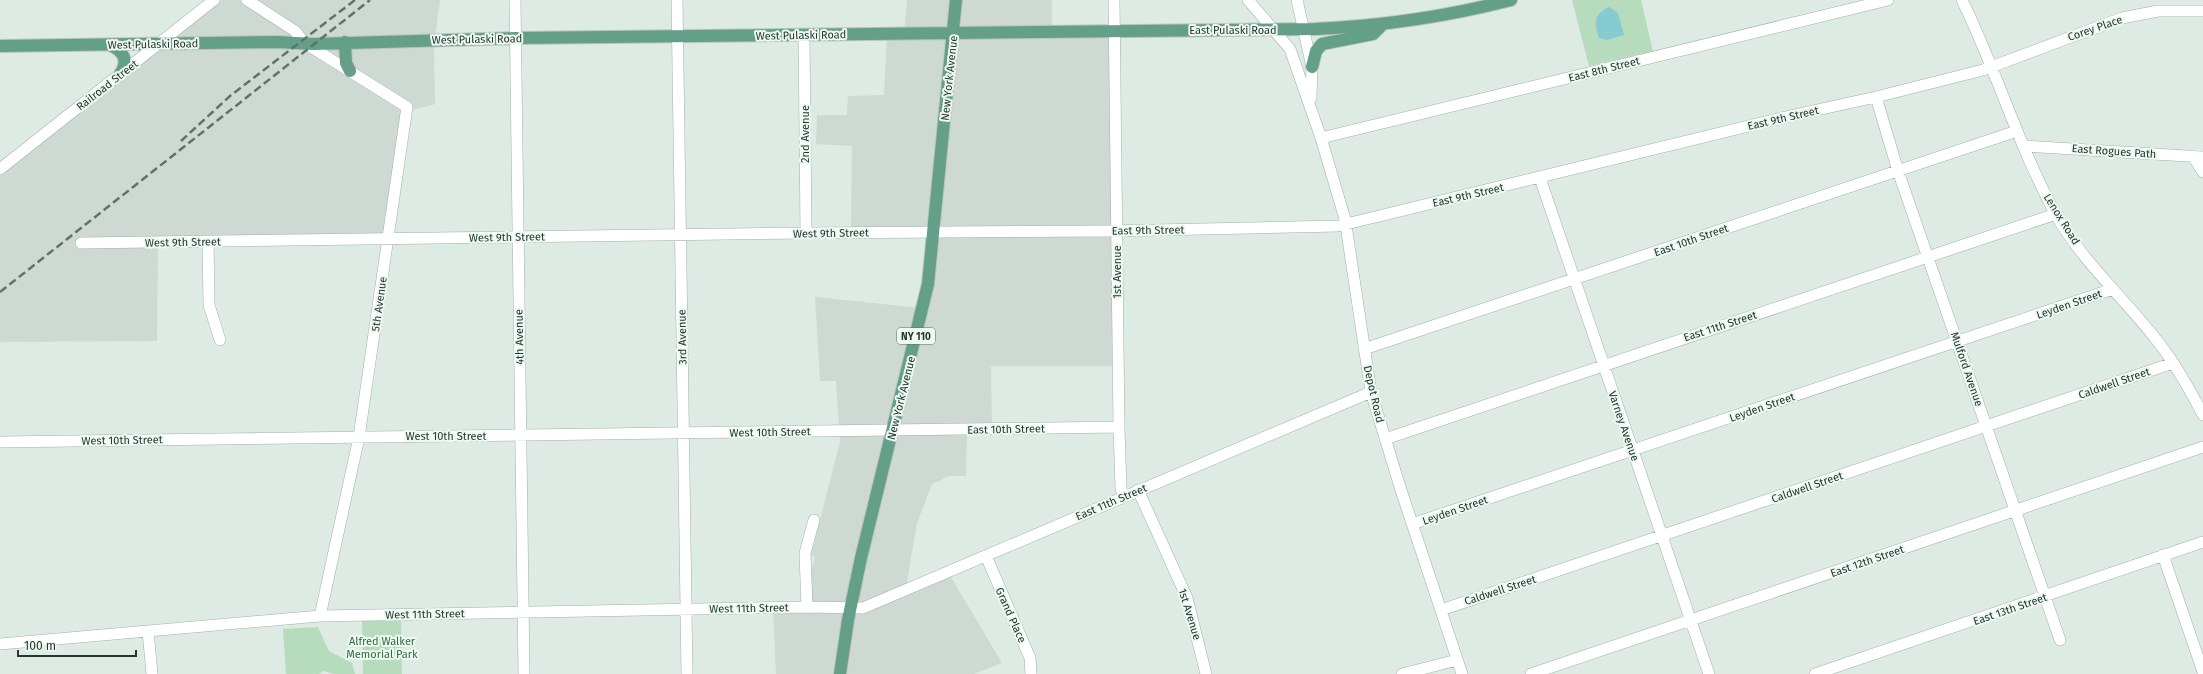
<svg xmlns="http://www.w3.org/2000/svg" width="2203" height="674" font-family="'Fira Sans',sans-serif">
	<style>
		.built { fill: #cdd9d2 }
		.green { fill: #b7dbbd }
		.water { fill: #86cbcf }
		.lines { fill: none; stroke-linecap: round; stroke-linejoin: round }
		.minor-casing { stroke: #a1b1aa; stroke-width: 12 }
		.major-casing { stroke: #bcc4c1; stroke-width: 14 }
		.minor { stroke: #fff; stroke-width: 11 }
		.major { stroke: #639f89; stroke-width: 12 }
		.rail { stroke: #5a756b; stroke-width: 2.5; stroke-dasharray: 8 4; stroke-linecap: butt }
		.labels { text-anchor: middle; stroke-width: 4; stroke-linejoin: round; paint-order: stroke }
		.shield { fill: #eff7f2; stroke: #5e726a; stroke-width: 1 }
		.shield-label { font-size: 10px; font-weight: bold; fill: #203930 }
		.street-label { font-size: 11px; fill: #203930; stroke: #eff7f2 }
		.park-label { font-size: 11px; fill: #2b6f3e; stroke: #eff7f2 }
	</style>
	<rect width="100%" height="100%" fill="#deeae4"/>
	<path class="built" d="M222,0H440L434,47L435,104L404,112L383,235L158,239L157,341L0,342V175Z
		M907,0H1052V34L1113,32L1116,366H991L992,426L967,427L966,476H949L932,484L917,523L905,593L949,574L1002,663L974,674H776L773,606L808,605V584L815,557L811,555L840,442L836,381H820L815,297L921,308L932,231L851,230L852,146L816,144L817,115H847L848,96L884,95L887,35H904Z"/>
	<path class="green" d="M1572,0H1641L1653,51L1589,66Z
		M401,620L402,674H363L362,621Z
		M318,627L329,651L352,663L355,674H334L324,671L319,674H286L283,629Z"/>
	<path class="water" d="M1609,7L1618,13L1624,35L1607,40L1599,38C1594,23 1593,15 1609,7Z"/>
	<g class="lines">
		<g class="minor-casing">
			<path id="minor" d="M247,0L295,31L303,41L311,47L407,107L359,437L320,616
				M515,0L524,674
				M677,0L687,674
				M1114,0L1119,427L1121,489L1124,496
				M1248,0L1290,49L1321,138L1345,219L1371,392L1400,487L1462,674
				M1297,0L1312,67L1311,98
				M1962,0C1996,69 2018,145 2055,213C2081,260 2122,296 2155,338C2174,361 2189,388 2203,415
				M804,35L806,233
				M1876,97L1898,171L2060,640
				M1321,138L1888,0
				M2024,146L2203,157
				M2193,156L2203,172
				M0,169L214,0
				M1540,178L1709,674
				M208,241L209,305L220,340
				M81,243L806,233L1110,231L1338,226L1790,116L1876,97L1983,70L2122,18L2158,11H2203
				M1364,349L2017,131
				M1385,439L2056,214
				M0,442L1119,427
				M1138,490L1187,598L1206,674
				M1412,524L2113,289
				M2163,555L2203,672
				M986,556L1030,658L1031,674
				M807,607L805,553L814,520
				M1441,610L2173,363
				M148,631L152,674
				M0,644L320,616L807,607L863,608L1371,392
				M1402,674L1457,660
				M1531,674L2203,447
				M1815,674L2203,542"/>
		</g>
		<g class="major-casing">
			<path id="major" d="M345,42L346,63L350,71
				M110,45C124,51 129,61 120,74
				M0,46L277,42L314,44L516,38L1315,29C1383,26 1445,17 1511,0
				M1312,67L1316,51L1322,44L1373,34L1381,26
				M840,674L848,620L861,558L928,284L956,0"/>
		</g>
		<use href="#minor" class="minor"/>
		<use href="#major" class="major"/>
		<path class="rail" d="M181,141L230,96L355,0
			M0,292L370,0"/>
	</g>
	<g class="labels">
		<rect class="shield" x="897" y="328" width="38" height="16" rx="3"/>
		<g class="shield-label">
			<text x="916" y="340">NY 110</text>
		</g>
		<g class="street-label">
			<text transform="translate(2095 28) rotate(-19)" y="4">Corey Place</text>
			<text x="1233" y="34">East Pulaski Road</text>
			<text transform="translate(801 35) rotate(-1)" y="4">West Pulaski Road</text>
			<text transform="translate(477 39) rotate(-1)" y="4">West Pulaski Road</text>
			<text transform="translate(153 44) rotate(-1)" y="4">West Pulaski Road</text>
			<text transform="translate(1604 69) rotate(-14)" y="4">East 8th Street</text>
			<text transform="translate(949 78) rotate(-84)" y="4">New York Avenue</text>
			<text transform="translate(107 85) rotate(-38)" y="4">Railroad Street</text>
			<text transform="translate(1783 118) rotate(-13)" y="4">East 9th Street</text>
			<text transform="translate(805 134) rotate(-90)" y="4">2nd Avenue</text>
			<text transform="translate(2114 151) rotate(4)" y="4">East Rogues Path</text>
			<text transform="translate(1468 195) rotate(-13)" y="4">East 9th Street</text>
			<text transform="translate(2062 219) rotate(58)" y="4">Lenox Road</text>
			<text transform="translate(1148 230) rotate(-1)" y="4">East 9th Street</text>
			<text transform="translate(831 233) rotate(-1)" y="4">West 9th Street</text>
			<text transform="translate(507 237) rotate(-1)" y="4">West 9th Street</text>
			<text transform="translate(1691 240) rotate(-19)" y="4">East 10th Street</text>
			<text transform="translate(183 242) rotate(-1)" y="4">West 9th Street</text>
			<text transform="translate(1117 272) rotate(-90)" y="4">1st Avenue</text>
			<text transform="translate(379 304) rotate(-82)" y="4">5th Avenue</text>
			<text transform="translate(2069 304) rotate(-19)" y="4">Leyden Street</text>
			<text transform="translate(1720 326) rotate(-18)" y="4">East 11th Street</text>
			<text transform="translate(519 337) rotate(-91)" y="4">4th Avenue</text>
			<text transform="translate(682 337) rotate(-91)" y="4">3rd Avenue</text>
			<text transform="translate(1967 369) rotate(71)" y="4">Mulford Avenue</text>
			<text transform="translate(2114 383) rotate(-19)" y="4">Caldwell Street</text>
			<text transform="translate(1374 394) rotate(77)" y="4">Depot Road</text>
			<text transform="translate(901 398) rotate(-76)" y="4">New York Avenue</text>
			<text transform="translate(1762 407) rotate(-19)" y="4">Leyden Street</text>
			<text transform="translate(1624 426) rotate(71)" y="4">Varney Avenue</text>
			<text transform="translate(1006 429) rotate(-1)" y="4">East 10th Street</text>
			<text transform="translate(770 432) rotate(-1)" y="4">West 10th Street</text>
			<text x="446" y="440">West 10th Street</text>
			<text transform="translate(122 440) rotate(-1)" y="4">West 10th Street</text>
			<text transform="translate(1807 487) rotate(-19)" y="4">Caldwell Street</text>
			<text transform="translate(1111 502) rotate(-23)" y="4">East 11th Street</text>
			<text transform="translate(1455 510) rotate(-19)" y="4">Leyden Street</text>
			<text transform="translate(1867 561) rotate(-19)" y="4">East 12th Street</text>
			<text transform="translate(1500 590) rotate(-18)" y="4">Caldwell Street</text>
			<text transform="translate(749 608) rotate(-1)" y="4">West 11th Street</text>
			<text transform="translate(2010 609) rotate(-19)" y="4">East 13th Street</text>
			<text transform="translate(425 614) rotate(-1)" y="4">West 11th Street</text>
			<text transform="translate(1190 614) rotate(73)" y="4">1st Avenue</text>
			<text transform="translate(1011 615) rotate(66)" y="4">Grand Place</text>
		</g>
		<g class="park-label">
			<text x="382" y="645">Alfred Walker<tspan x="382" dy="13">Memorial Park</tspan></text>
		</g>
	</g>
	<path d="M18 650v6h118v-6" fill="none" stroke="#203930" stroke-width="2"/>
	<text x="24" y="650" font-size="12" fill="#203930" stroke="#eff7f2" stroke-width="3" paint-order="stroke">100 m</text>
</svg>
